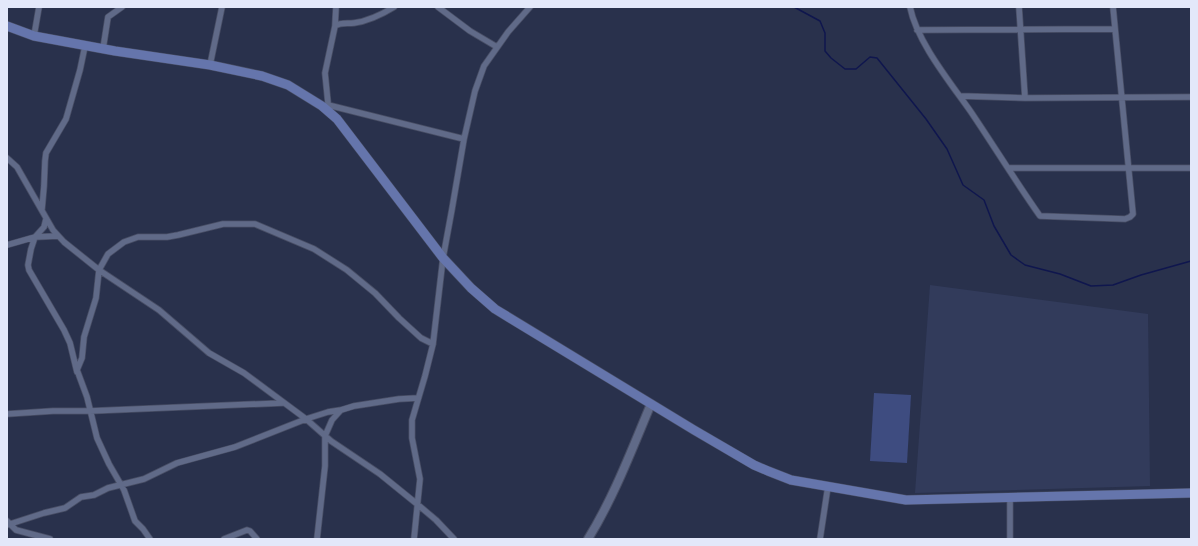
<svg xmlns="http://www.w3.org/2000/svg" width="1198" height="546" font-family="'DM Sans',sans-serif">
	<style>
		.built { fill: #323b5b }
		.green { fill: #3e4c80 }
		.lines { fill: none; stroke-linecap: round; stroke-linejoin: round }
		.stream { stroke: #0f164e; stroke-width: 1.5 }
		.street-casing { stroke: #484e65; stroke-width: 7 }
		.secondary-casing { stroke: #484e65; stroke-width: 10 }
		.primary-casing { stroke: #484e65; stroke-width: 10 }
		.street { stroke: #606a88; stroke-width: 5.5 }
		.secondary { stroke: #606a88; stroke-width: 8 }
		.primary { stroke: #6575ac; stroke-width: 9 }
	</style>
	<rect width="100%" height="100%" fill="#29314c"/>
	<path class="built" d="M930,285L1148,314L1150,486L915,493Z"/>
	<path class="green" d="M874,393L911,395L907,463L870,461Z"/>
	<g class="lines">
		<path class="stream" d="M794,7L820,21L825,33V51L831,58L845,69H856L870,57L877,58L926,119L947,149L963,185L984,200L994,226L1011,255L1025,265L1060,274L1091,286L1113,285L1141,275L1191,261"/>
		<g class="street-casing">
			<path id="street" d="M438,7L470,31L497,47
				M910,7C917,42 950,82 971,112C994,146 1016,182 1040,216L1125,219L1130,217L1133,214L1113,7
				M1019,7L1025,98
				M335,26L336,7
				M917,30L1114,29
				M34,36L39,7
				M103,49L108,17L122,7
				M210,65L222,7
				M960,96L1025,98L1191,97
				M328,105L464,139
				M329,113L325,73L335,26C341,22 347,24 354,23C369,21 381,15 394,7
				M7,158L17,167L53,230L64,242L99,270L159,310L209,353L244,373L306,419L331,441L380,474L417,504L436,520L454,539
				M1009,168H1191
				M42,209L44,186L45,161L46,153L66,119L80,70L85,46
				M46,219L44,227L35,237L31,249L28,265L29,270L64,330L70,343L77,372
				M7,245L35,237L58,236
				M7,414L53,411H90L283,403
				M7,521L16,530L50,539
				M7,525L44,513L65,508L81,497L94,495L108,488L144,479L177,463L235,447L306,419L328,412L341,410
				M150,539L143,529L135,521L124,490L109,464L97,438L87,397L77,370L82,358L84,337L96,298L99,270L108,254L124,242L138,237H167L178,235L223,224H255L314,249L347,270L375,293L399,318L421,338L433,344
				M224,539L247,530L250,531L257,539
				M317,539L325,466V436L332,420L341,410L354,406L399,399L418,398
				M414,539L420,479L412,438V420L425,376L433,344L443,258L452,209L464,139L475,91L484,66L508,32L530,7
				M820,539L828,486
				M1010,539V498"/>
		</g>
		<g class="secondary-casing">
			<path id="secondary" d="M588,539C614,497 632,449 651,404"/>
		</g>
		<g class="primary-casing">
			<path id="primary" d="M7,26L34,36L115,51L210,65L262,76L288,85L322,106L337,119L443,258L471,288L495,309L694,430L754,465L768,471L791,480L906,500L1191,493"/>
		</g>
		<use href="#street" class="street"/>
		<use href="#secondary" class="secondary"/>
		<use href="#primary" class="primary"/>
	</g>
	<rect width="1198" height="546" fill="none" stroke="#e3e8fa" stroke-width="16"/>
</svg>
